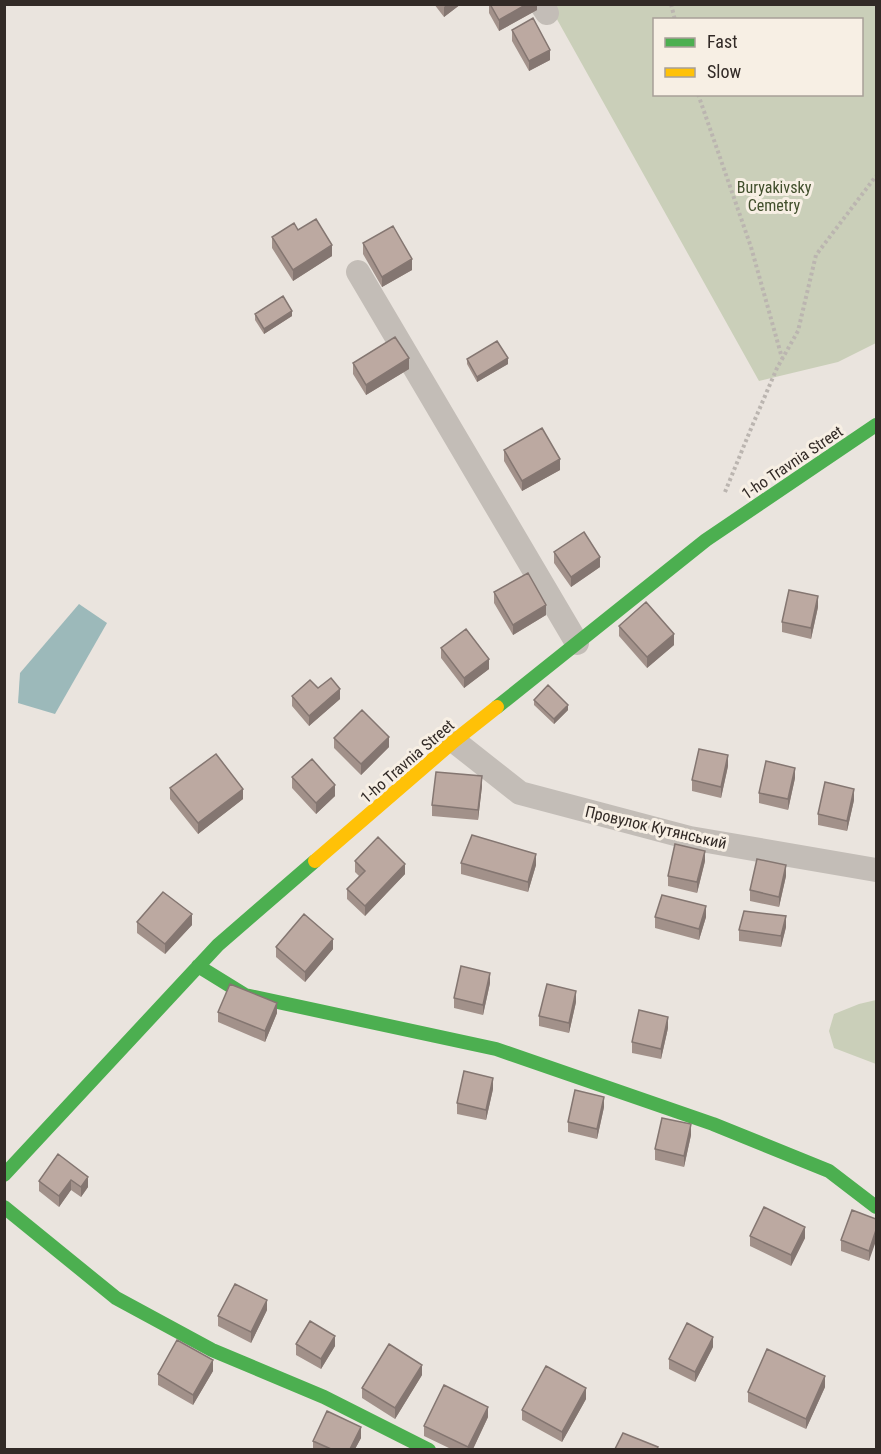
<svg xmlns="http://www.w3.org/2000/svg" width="881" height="1454" font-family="'Roboto Condensed',sans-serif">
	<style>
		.green { fill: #cacfb9; fill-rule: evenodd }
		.water { fill: #9cb9ba }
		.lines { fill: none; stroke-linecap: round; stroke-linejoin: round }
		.path { stroke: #bbb5b0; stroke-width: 4; stroke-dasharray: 3 3; stroke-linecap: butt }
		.street { stroke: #c3bdb7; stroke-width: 24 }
		.fast { stroke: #4caf50; stroke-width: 14 }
		.slow { stroke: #ffc107; stroke-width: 14 }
		.wall { fill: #a2918a }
		.shaded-wall { fill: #847671 }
		.building { fill: #bca9a1; stroke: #847671; stroke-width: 1.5 }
		.labels { text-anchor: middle; stroke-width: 6; stroke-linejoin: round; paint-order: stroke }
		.park-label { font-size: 16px; fill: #414f2c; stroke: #f7efe4 }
		.street-label { font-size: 16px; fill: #322a26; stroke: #f7efe4 }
	</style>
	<rect width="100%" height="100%" fill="#eae4de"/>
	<path class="green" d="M549,5H876V343L838,362L759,381ZM654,20H862V94H654Z
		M876,1000V1064L834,1048L829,1031L834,1014L859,1004Z"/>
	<path class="water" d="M79,604L107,623L55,714L18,703L20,673Z"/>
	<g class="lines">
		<path class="path" d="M671,4L675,20
			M698,94L751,247L782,358
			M725,492L750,431L777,368L798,331L816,255L876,176"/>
		<path class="street" d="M541,4L547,13
			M358,272L577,643
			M454,741L520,793L690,838L876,870"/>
		<path class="fast" d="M497,707L706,540L876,425
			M198,966L245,995L496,1049L713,1124L829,1171L876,1207
			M4,1175L218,945L315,861
			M4,1207L116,1298L212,1350L324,1397L429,1450"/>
		<path class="slow" d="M315,861L454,741L497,707"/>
	</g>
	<path class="wall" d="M434,4H461L444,17Z
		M489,4H537V10L499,31L489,13Z
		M512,30L550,60L529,71L512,41Z
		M298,230L332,256L293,281L272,248V237Z
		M363,243L412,270L382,287L363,254Z
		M255,314L292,316L264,334L255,320Z
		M467,359L508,364L477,382L467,364Z
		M353,363L409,369L366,395L353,374Z
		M504,450L560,470L522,491L504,461Z
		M554,552L600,567L571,587L554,563Z
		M494,592L546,615L513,635L494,603Z
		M818,607L811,639L782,632V622Z
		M619,626L674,645L647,668L619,636Z
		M441,648L489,669L464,688L441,658Z
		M318,688L340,699L309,726L292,706V696Z
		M534,700L568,710L554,724L534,705Z
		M334,738L389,747L361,775L334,748Z
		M728,766L721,798L692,791V780Z
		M292,777L335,796L316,814L292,788Z
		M795,778L788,810L759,803V793Z
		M482,786L478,820L432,816V805Z
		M170,788L243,799L198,834L170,799Z
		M854,800L847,831L818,825V814Z
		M355,861L405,874L365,916L347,899V889L359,876L355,872Z
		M705,861L697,893L668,886V876Z
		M461,863L536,865L528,892L461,874Z
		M786,876L779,907L750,901V890Z
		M655,917H706L699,940L655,928Z
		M137,922L192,925L165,954L137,933Z
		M786,927L781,947L739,941V930Z
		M276,947L333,949L305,982L276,957Z
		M490,983L483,1015L454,1008V998Z
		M576,1002L569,1033L539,1026V1016Z
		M218,1012L277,1013L265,1042L218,1022Z
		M668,1028L661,1059L632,1053V1042Z
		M493,1089L486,1120L457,1114V1103Z
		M604,1107L597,1139L568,1132V1122Z
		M691,1135L684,1167L655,1160V1149Z
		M58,1154L88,1187L81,1197L71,1190L59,1207L39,1191V1181Z
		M876,1219L869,1261L841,1251V1240Z
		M750,1236L805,1238L791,1266L750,1246Z
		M267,1310L251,1343L218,1326V1316Z
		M296,1344L335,1346L321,1369L296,1355Z
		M713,1347L695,1382L669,1369V1359Z
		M213,1371L193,1405L158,1385V1374Z
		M422,1375L395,1419L362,1398V1388Z
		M825,1387L806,1429L748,1402V1392Z
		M586,1399L562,1442L522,1420V1410Z
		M488,1417L473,1449H451L424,1436V1426Z
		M361,1438L355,1449H313V1441Z"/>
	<path class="shaded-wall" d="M447,4H461L444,17V7Z
		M527,4H537V10L499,31V20Z
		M550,50V60L529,71V61Z
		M332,245V256L293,281V270Z
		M412,259V270L382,287V277Z
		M292,311V316L264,334V329Z
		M409,358V369L366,395V385Z
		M508,358V364L477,382V377Z
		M560,459V470L522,491V481Z
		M600,557V567L571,587V577Z
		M818,596V607L811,639V628Z
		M546,605V615L513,635V625Z
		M674,634V645L647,668V657Z
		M489,659V669L464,688V678Z
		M340,689V699L309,726V716Z
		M568,705V710L554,724V719Z
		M389,737V747L361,775V764Z
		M728,755V766L721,798V787Z
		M795,768V778L788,810V799Z
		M482,776V786L478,820V810Z
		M335,785V796L316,814V803Z
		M243,789V799L198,834V823Z
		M854,789V800L847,831V821Z
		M705,851V861L697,893V882Z
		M536,854V865L528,892V882Z
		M405,864V874L365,916V906Z
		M786,865V876L779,907V897Z
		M706,906V917L699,940V929Z
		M192,914V925L165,954V944Z
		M786,916V927L781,947V936Z
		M333,939V949L305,982V972Z
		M490,973V983L483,1015V1005Z
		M576,991V1002L569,1033V1023Z
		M277,1003V1013L265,1042V1031Z
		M668,1017V1028L661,1059V1049Z
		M493,1078V1089L486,1120V1110Z
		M604,1097V1107L597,1139V1129Z
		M691,1124V1135L684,1167V1156Z
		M88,1177V1187L81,1197V1187Z
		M71,1180V1190L59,1207V1196Z
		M805,1227V1238L791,1266V1255Z
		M876,1230V1241L869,1261V1251Z
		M267,1300V1310L251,1343V1332Z
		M335,1336V1346L321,1369V1359Z
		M713,1337V1347L695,1382V1372Z
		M213,1360V1371L193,1405V1395Z
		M422,1365V1375L395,1419V1408Z
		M825,1376V1387L806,1429V1419Z
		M586,1388V1399L562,1442V1432Z
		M488,1407V1417L473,1449H468V1447Z
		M361,1427V1438L355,1449H350Z"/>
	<path class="building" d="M490,4H527L499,20Z
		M533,18L550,50L529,61L512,30Z
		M316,219L332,245L293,270L272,237L294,223L298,230Z
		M393,226L412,259L382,277L363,243Z
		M283,296L292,311L264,329L255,314Z
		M395,337L409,358L366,385L353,363Z
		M497,341L508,358L477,377L467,359Z
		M542,428L560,459L522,481L504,450Z
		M584,532L600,557L571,577L554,552Z
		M528,573L546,605L513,625L494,592Z
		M789,590L818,596L811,628L782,622Z
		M646,602L674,634L647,657L619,626Z
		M466,629L489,659L464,678L441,648Z
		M331,678L340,689L309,716L292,696L310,680L318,688Z
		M548,685L568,705L554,719L534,700Z
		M362,710L389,737L361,764L334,738Z
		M699,749L728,755L721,787L692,780Z
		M216,754L243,789L198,823L170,788Z
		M312,759L335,785L316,803L292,777Z
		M766,761L795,768L788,799L759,793Z
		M436,772L482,776L478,810L432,805Z
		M825,782L854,789L847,821L818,814Z
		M472,835L536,854L528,882L461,863Z
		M378,837L405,864L365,906L347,889L365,871L355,861Z
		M675,844L705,851L697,882L668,876Z
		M757,859L786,865L779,897L750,890Z
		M163,892L192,914L165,944L137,922Z
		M662,895L706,906L699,929L655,917Z
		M744,911L786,916L781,936L739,930Z
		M304,914L333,939L305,972L276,947Z
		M461,966L490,973L483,1005L454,998Z
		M230,984L277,1003L265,1031L218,1012Z
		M547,984L576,991L569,1023L539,1016Z
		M639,1010L668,1017L661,1049L632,1042Z
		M464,1071L493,1078L486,1110L457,1103Z
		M575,1090L604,1097L597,1129L568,1122Z
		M662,1118L691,1124L684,1156L655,1149Z
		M58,1154L88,1177L81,1187L71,1180L59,1196L39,1181Z
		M764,1207L805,1227L791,1255L750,1236Z
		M852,1210L876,1219V1230L869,1251L841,1240Z
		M235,1284L267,1300L251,1332L218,1316Z
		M310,1321L335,1336L321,1359L296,1344Z
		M687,1323L713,1337L695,1372L669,1359Z
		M177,1340L213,1360L193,1395L158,1374Z
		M389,1344L422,1365L395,1408L362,1388Z
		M767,1349L825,1376L806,1419L748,1392Z
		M546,1366L586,1388L562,1432L522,1410Z
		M444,1385L488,1407L468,1447L424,1426Z
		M327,1411L361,1427L350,1449H331L313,1441Z
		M623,1433L658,1447L657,1449H615Z"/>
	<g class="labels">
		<g class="park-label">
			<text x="774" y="193">Buryakivsky<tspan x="774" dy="18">Cemetry</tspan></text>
		</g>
		<g class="street-label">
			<text transform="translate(792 462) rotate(-34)" y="6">1-ho Travnia Street</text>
			<text transform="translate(407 761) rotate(-41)" y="6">1-ho Travnia Street</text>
			<text transform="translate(656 827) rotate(13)" y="6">Провулок Кутянський</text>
		</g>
	</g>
	<rect width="881" height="1454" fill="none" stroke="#322a26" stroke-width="12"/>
	<rect x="653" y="18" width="210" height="78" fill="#f7efe4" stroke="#a8a098" stroke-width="1.5"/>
	<rect x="665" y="38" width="30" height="9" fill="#4caf50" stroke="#a8a098" stroke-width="1.5"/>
	<text x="707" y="48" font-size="18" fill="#322a26">Fast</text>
	<rect x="665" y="68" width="30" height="9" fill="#ffc107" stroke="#a8a098" stroke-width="1.5"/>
	<text x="707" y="78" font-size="18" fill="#322a26">Slow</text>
</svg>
